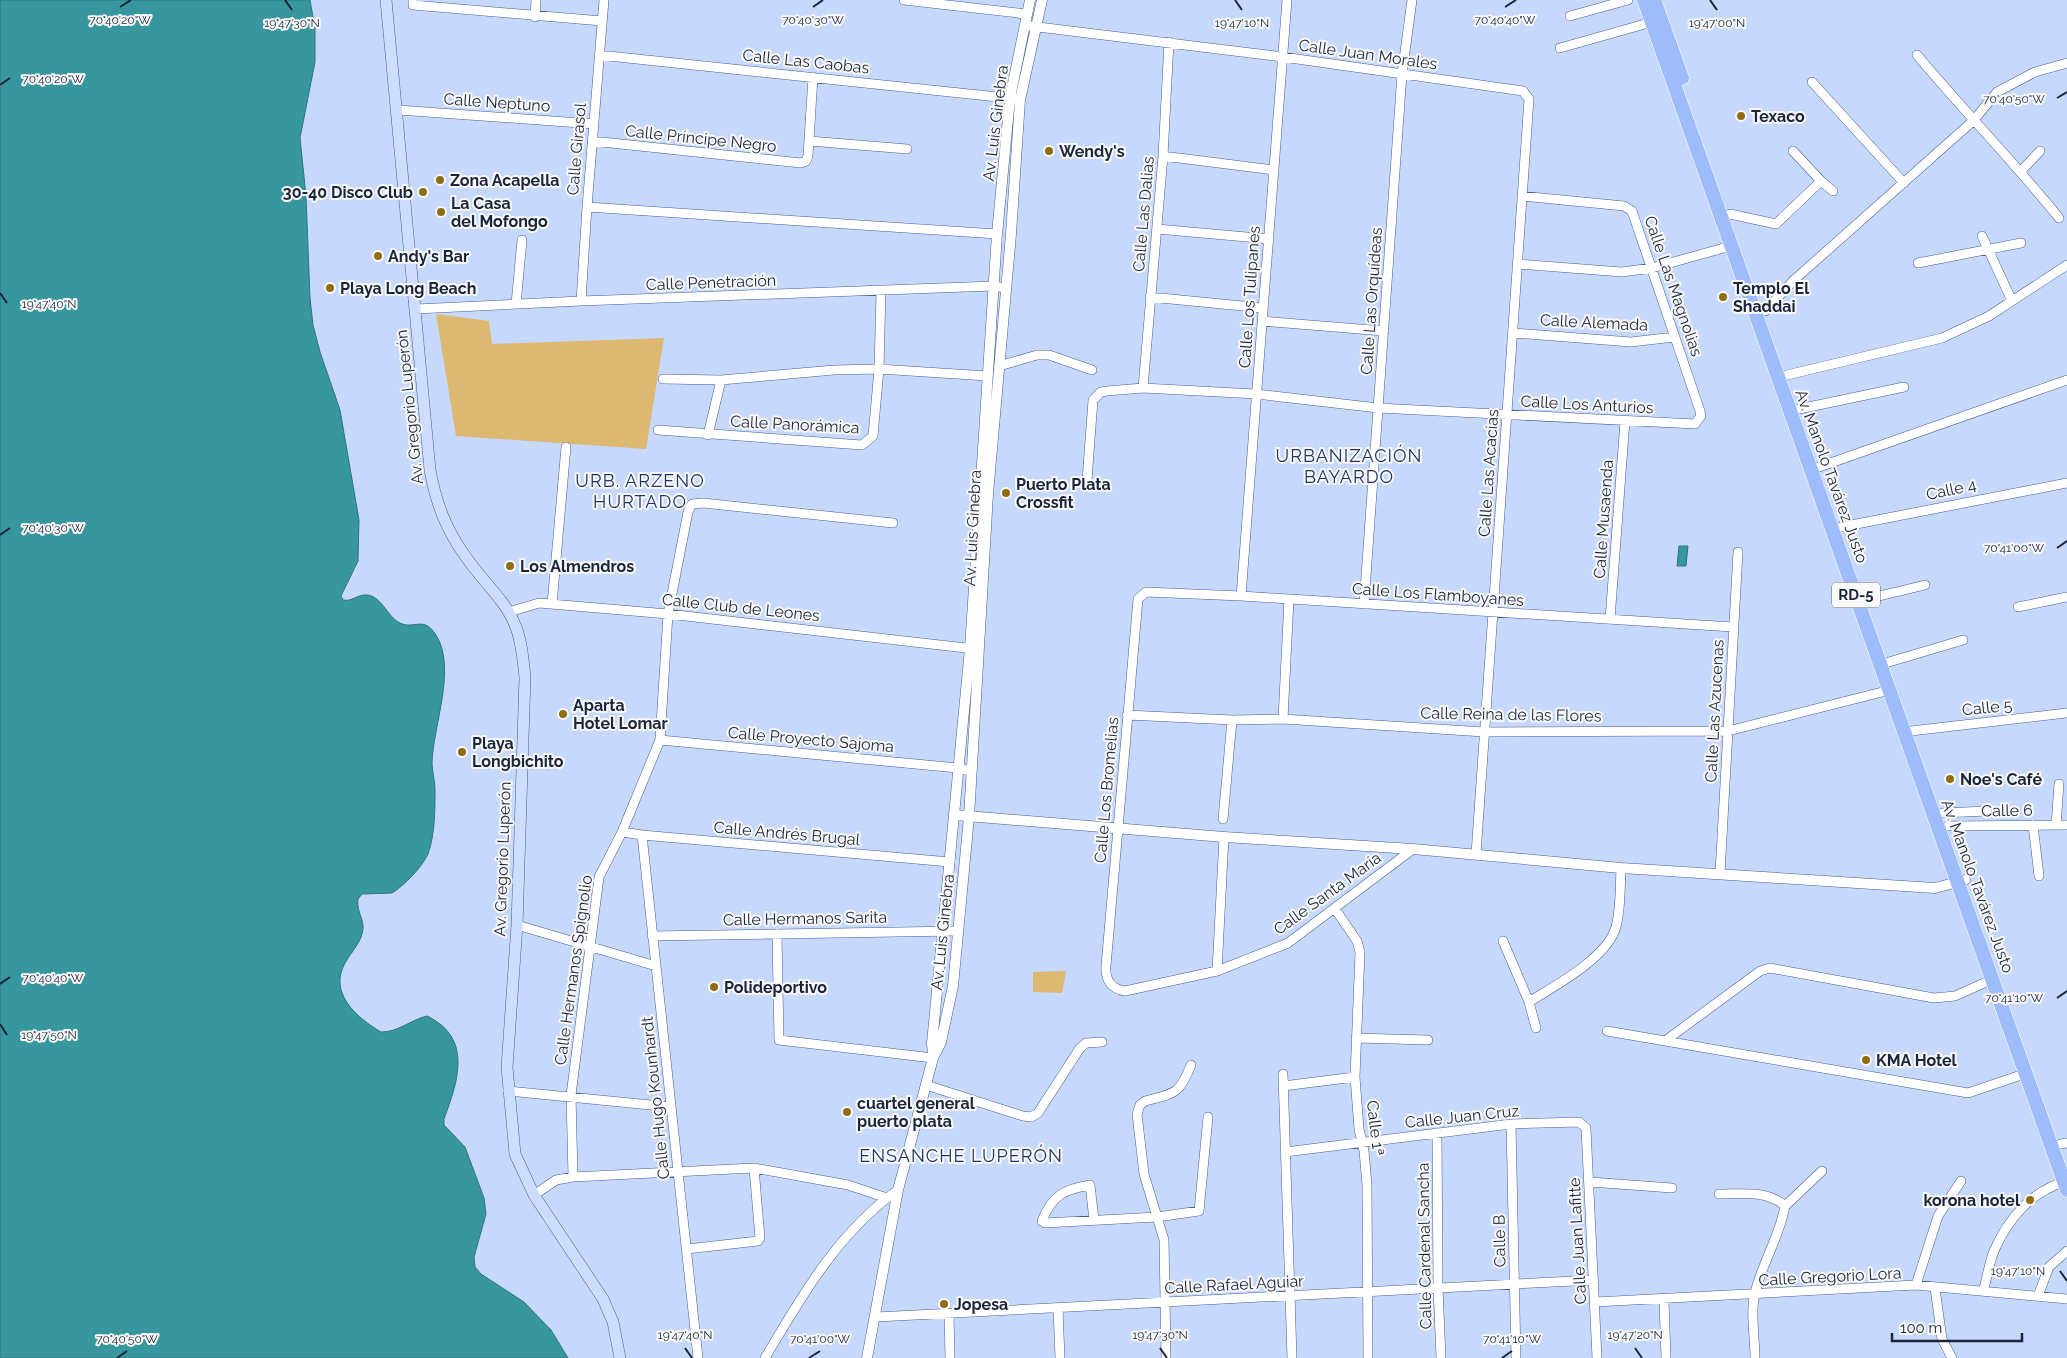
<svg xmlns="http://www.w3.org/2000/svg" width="2067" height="1358" font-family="Raleway,sans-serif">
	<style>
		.green { fill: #dcb870 }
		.water { fill: #38969e; stroke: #2f7480 }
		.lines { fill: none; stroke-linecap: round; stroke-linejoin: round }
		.minor-casing { stroke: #455d91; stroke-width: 10 }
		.tertiary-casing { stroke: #455d91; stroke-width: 11 }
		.secondary-casing { stroke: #455d91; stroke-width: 12 }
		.primary-casing { stroke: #fff; stroke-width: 15 }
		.minor { stroke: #fff; stroke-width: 9 }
		.tertiary { stroke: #fff; stroke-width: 10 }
		.secondary { stroke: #ceddfd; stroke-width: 11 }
		.primary { stroke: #9ebbfa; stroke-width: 14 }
		.ticks { fill: none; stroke: #1a243b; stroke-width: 2 }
		.poi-dot { fill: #906c12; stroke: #f9f9f9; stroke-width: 2 }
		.labels { text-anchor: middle; stroke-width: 4; stroke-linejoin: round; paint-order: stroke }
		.shield { fill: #f9f9f9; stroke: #5d6474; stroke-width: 1 }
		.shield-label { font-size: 15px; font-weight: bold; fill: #1a243b }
		.street-label { font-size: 16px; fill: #1a243b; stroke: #f9f9f9 }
		.poi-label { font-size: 16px; font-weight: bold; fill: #1a243b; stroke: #f9f9f9; text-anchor: start }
		.neighbourhood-label { font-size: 18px; letter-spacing: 1px; fill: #1f3565; stroke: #f9f9f9 }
		.ticks-label { font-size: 12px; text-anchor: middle; fill: #1a243b; stroke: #f9f9f9; stroke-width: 4; stroke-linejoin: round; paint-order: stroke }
	</style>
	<rect width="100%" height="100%" fill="#c6d9fd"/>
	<path class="green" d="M436,314L489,321L492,344L664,338L646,449L456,436Z
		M1066,971L1062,993L1033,992V972Z"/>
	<path class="water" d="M0,0H310L315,28V62L300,138L306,196L310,298L313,325L320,352L340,410L359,520L358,561L341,596L343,600C351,602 357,595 365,595C381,594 387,617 400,623C415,630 423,615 436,635C457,668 433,726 432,763C432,772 435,780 435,789C435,809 435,835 428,854C422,867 405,885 392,893L362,894L358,899C356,910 364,919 363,929C362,942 351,952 345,963C328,993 357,1018 381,1032C399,1032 410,1020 427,1016C473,1038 458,1081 444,1119V1125L465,1147L484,1198L486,1214L474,1257L475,1267L481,1274L524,1302L551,1330L568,1358H0Z
		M1679,546H1688L1686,566H1677Z"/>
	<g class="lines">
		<g class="minor-casing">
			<path id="minor" d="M413,0V5L602,21
				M904,0L1026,14
				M1570,16L1628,0
				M535,17L536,0
				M1030,26L1283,57L1523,91L1529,99L1476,854
				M1560,48L1652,22
				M599,55L1017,99
				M1917,55C1963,110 2014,162 2059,218
				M1812,82L1904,183
				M398,110L594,124
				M592,141L801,163L806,161L808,156L813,77
				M809,141L907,149
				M1163,156L1274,170
				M2021,171L2040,151
				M1821,181L1833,191
				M587,207L997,234
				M1730,214L1776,224L1821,181L1793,151
				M1157,229L1269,239
				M1982,236L2012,301
				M1918,263L2021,243
				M1517,264L1622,272L1652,268L1731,246
				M1150,297L1263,308
				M581,301L587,207L604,0
				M516,304L522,240
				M416,309L581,301L994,286L1006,288
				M1765,311L1794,280L1973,121L1997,92L2035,72L2067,63
				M1262,321L1384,331
				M1513,333L1631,342L1674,337
				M999,366L1037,355H1049L1092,370
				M1787,375L1942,338L1989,316L2067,265
				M663,379L721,380L834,370L879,369L987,376
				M1143,388L1163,156L1169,42
				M1799,409L1904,387
				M658,430L862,445L873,436L879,369L881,292
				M708,435L721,380
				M1819,467L2067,380
				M1087,480L1093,400L1101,392L1107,391L1143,388L1256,394L1378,408L1695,424L1701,416L1700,411L1632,211L1624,206L1522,196
				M1841,527L2067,483
				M1241,596L1287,0
				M1867,599L1925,585
				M552,604L566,447
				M1364,604L1402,74L1412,0
				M2018,607L2067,597
				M509,612L539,603L668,614L975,649
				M1610,619L1625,421
				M1889,662L1963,640
				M1127,715L1232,720L1283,719L1484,732L1728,731L1890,690
				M1283,719L1289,599
				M1911,731L2067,713
				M660,740L958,768L971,771
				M1943,813L1987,811
				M1223,819L1232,720
				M2033,825L2039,876
				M2056,825L2059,784
				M1948,826L2067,825
				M622,832L642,835L950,862
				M642,835L698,1358
				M1413,849L1288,943L1217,971L1125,991C1111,989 1105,979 1106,966L1138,599L1146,592L1241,596L1733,627
				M1720,873L1738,552
				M1335,909L1357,941L1360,952L1355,1077L1359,1129L1364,1151L1367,1185L1368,1358
				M517,925L656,966
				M777,934L779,1040L933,1058
				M652,936L958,931
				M1503,941L1529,1002L1536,1028
				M1217,971L1224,837
				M1529,1002C1556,985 1607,958 1616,927C1621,908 1620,887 1621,868
				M1607,1031L1968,1093L2027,1073
				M1356,1038L1428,1040
				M1665,1041L1760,971L1770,968L1934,998L1955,996L1993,979
				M1283,1074L1292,1358
				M926,1085L1023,1116L1031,1117L1038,1113L1080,1048L1086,1043L1102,1042
				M1283,1086L1355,1077
				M508,1091L671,1107
				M1511,1124L1516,1358
				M1437,1133L1438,1288L1441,1358
				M2061,1144L2067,1143
				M1285,1152L1511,1124L1579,1122L1586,1128L1597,1358
				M573,1177L571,1095L599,877L622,832L660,740L668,614L688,512L692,504L703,503L893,523
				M1590,1182L1672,1188
				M1719,1194C1742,1194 1767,1190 1785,1206C1780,1236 1762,1263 1755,1293C1750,1310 1755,1339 1755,1358
				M534,1195L556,1180L573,1177L754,1168L848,1185L887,1198
				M1785,1206L1822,1171
				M1094,1220L1090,1185C1065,1189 1052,1195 1042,1221L1045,1223L1157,1217L1199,1211L1208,1117
				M687,1249L758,1241L760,1238L754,1168
				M1916,1285L1938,1216L1961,1181
				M1935,1288L1942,1339L1952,1358
				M1983,1292C1987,1279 1989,1263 1994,1251C2008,1219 2032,1190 2067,1181
				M2038,1296L2049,1267L2067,1251
				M1664,1300L1666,1358
				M1595,1302L1916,1285L2067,1299
				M1058,1308L1060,1358
				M949,1314L950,1358
				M876,1317L1594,1280
				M765,1358C801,1297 839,1231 898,1190
				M1166,1358L1164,1240L1144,1174L1137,1114L1140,1105L1145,1101C1175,1093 1179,1095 1191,1065"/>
		</g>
		<g class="tertiary-casing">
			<path id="tertiary" d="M955,815L1224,837L1413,849L1621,868L1935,888L1965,880
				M933,1056L932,1043L970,649L997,234L1010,98L1030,0
				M867,1358L898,1190L933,1058L941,1042L953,986L969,817L988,494L1011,234L1020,100L1042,0"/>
		</g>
		<g class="secondary-casing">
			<path id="secondary" d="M386,0L430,470C436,503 446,530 466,557C481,580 505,599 515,625C522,641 523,660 525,677L517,925L507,1067L515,1154L534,1195L603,1299L613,1322L620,1358"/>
		</g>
		<g class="primary-casing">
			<path id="primary" d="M1644,0L2067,1190
				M1654,0L1682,78"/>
		</g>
		<use href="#minor" class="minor"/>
		<use href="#tertiary" class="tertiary"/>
		<use href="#secondary" class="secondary"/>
		<use href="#primary" class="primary"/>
	</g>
	<path class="ticks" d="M285,0L292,10M1235,0L1242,10M1710,0L1717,10M120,7L131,0M813,7L823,0M1505,7L1516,0M0,85L10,78M2057,98L2067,92M0,293L7,303M0,535L10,528M2057,548L2067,541M0,984L10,977M2057,998L2067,991M0,1024L7,1035M2060,1271L2067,1281M685,1348L692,1358M1160,1348L1167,1358M1635,1348L1642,1358M117,1358L127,1351M809,1358L820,1351M1502,1358L1512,1351"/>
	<g class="poi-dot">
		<circle cx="1741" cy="116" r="5"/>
		<circle cx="1049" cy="151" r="5"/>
		<circle cx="440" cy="180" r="5"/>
		<circle cx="423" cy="192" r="5"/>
		<circle cx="441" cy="212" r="5"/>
		<circle cx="378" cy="256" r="5"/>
		<circle cx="330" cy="288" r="5"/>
		<circle cx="1723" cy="297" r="5"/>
		<circle cx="1006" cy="493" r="5"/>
		<circle cx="510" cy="566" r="5"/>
		<circle cx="563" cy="714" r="5"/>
		<circle cx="462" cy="752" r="5"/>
		<circle cx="1950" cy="779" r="5"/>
		<circle cx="714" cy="987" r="5"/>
		<circle cx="1866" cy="1060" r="5"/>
		<circle cx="847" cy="1112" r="5"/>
		<circle cx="2030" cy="1200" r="5"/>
		<circle cx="944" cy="1304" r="5"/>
	</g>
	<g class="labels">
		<rect class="shield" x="1832" y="582.5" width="48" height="25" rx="4"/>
		<g class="shield-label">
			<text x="1856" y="600">RD-5</text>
		</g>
		<g class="street-label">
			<text transform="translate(1368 54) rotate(8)" y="6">Calle Juan Morales</text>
			<text transform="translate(806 61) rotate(6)" y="6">Calle Las Caobas</text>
			<text transform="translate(497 102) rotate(4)" y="6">Calle Neptuno</text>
			<text transform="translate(995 123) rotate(-83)" y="6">Av. Luis Ginebra</text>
			<text transform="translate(701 138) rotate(6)" y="6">Calle Príncipe Negro</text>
			<text transform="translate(576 149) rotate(-85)" y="6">Calle Girasol</text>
			<text transform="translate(1143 214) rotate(-85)" y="6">Calle Las Dalias</text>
			<text transform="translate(711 282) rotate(-2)" y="6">Calle Penetración</text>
			<text transform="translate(1674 286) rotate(71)" y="6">Calle Las Magnolias</text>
			<text transform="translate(1249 297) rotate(-86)" y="6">Calle Los Tulipanes</text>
			<text transform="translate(1371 301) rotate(-86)" y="6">Calle Las Orquídeas</text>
			<text transform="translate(1594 322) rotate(3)" y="6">Calle Alemada</text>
			<text transform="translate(1587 404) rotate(3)" y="6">Calle Los Anturios</text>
			<text transform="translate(409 407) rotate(-96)" y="6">Av. Gregorio Luperón</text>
			<text transform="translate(795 424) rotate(3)" y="6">Calle Panorámica</text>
			<text transform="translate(1488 473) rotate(-86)" y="6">Calle Las Acacias</text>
			<text transform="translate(1832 476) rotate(70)" y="6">Av. Manolo Tavárez Justo</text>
			<text transform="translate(1951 489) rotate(-12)" y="6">Calle 4</text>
			<text transform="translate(1603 519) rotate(-86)" y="6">Calle Musaenda</text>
			<text transform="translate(972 528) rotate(-87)" y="6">Av. Luis Ginebra</text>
			<text transform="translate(1438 594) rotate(4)" y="6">Calle Los Flamboyanes</text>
			<text transform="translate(741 607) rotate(6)" y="6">Calle Club de Leones</text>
			<text transform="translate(1987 707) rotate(-6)" y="6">Calle 5</text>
			<text transform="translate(1714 711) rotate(-87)" y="6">Calle Las Azucenas</text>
			<text transform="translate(1511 714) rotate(1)" y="6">Calle Reina de las Flores</text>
			<text transform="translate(811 739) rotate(5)" y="6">Calle Proyecto Sajoma</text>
			<text transform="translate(1106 790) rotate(-85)" y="6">Calle Los Bromelias</text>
			<text transform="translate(2007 810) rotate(-1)" y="6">Calle 6</text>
			<text transform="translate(787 833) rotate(5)" y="6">Calle Andrés Brugal</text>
			<text transform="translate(502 859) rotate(-88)" y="6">Av. Gregorio Luperón</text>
			<text transform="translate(1978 886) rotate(70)" y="6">Av. Manolo Tavárez Justo</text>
			<text transform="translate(1327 893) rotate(-36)" y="6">Calle Santa María</text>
			<text transform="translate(805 918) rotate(-1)" y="6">Calle Hermanos Sarita</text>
			<text transform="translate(942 932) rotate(-84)" y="6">Av. Luis Ginebra</text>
			<text transform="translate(573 970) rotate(-82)" y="6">Calle Hermanos Spignolio</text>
			<text transform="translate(655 1098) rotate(-96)" y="6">Calle Hugo Kounhardt</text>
			<text transform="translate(1462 1116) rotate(-6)" y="6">Calle Juan Cruz</text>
			<text transform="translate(1376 1128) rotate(83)" y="6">Calle 1ª</text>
			<text transform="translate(1499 1241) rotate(-91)" y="6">Calle B</text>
			<text transform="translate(1577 1241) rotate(-93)" y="6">Calle Juan Lafitte</text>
			<text transform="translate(1424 1246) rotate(-91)" y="6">Calle Cardenal Sancha</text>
			<text transform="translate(1830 1276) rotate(-3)" y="6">Calle Gregorio Lora</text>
			<text transform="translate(1234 1284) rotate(-3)" y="6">Calle Rafael Aguiar</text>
		</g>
		<g class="poi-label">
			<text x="1751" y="122">Texaco</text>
			<text x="1059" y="157">Wendy's</text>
			<text x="450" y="186">Zona Acapella</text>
			<text x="413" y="198" text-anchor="end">30-40 Disco Club</text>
			<text x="451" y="209">La Casa<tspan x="451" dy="18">del Mofongo</tspan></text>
			<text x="388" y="262">Andy's Bar</text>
			<text x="340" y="294">Playa Long Beach</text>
			<text x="1733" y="294">Templo El<tspan x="1733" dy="18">Shaddai</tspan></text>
			<text x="1016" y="490">Puerto Plata<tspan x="1016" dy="18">Crossfit</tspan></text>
			<text x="520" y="572">Los Almendros</text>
			<text x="573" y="711">Aparta<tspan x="573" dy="18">Hotel Lomar</tspan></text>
			<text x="472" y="749">Playa<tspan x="472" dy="18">Longbichito</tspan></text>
			<text x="1960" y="785">Noe's Café</text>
			<text x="724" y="993">Polideportivo</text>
			<text x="1876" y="1066">KMA Hotel</text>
			<text x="857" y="1109">cuartel general<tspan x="857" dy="18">puerto plata</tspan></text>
			<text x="2020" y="1206" text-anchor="end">korona hotel</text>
			<text x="954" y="1310">Jopesa</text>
		</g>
		<g class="neighbourhood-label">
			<text x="1349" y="462">URBANIZACIÓN<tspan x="1349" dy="21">BAYARDO</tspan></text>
			<text x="640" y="487">URB. ARZENO<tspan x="640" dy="21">HURTADO</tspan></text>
			<text x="961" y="1162">ENSANCHE LUPERÓN</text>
		</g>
	</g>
	<g class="ticks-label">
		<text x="120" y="24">70°40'20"W</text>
		<text x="813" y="24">70°40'30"W</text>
		<text x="1505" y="24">70°40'40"W</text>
		<text x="292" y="27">19°47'30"N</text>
		<text x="1242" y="27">19°47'10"N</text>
		<text x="1717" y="27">19°47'00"N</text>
		<text x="53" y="83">70°40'20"W</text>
		<text x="2014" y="103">70°40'50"W</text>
		<text x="49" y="308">19°47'40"N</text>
		<text x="53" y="532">70°40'30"W</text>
		<text x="2014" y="552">70°41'00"W</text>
		<text x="53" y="982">70°40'40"W</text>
		<text x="2014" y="1002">70°41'10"W</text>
		<text x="49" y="1039">19°47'50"N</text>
		<text x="2018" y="1275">19°47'10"N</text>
		<text x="685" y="1339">19°47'40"N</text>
		<text x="1160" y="1339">19°47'30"N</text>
		<text x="1635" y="1339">19°47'20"N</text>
		<text x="127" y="1343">70°40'50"W</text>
		<text x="820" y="1343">70°41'00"W</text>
		<text x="1512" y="1343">70°41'10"W</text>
	</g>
	<path d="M1892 1333v8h130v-8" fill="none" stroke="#1a243b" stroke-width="2.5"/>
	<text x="1900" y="1333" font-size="15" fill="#1a243b" stroke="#f9f9f9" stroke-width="4" paint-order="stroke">100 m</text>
</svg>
